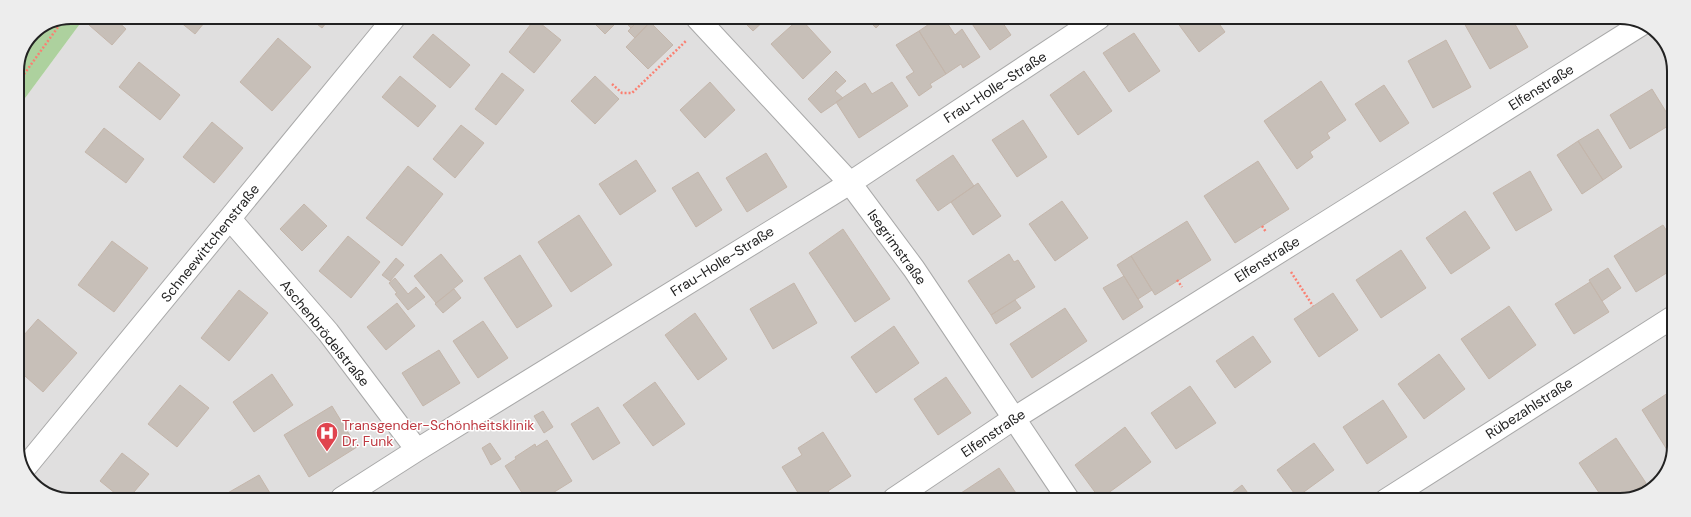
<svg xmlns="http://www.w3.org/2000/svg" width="1691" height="517" font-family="'DM Sans',sans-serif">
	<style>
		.residential { fill: #e0dfdf }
		.forest { fill: #add19e }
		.building { fill: #c7bfb8; stroke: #c4b6ab }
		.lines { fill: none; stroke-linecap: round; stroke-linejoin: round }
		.minor-casing { stroke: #a9a9a9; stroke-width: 24 }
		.path { stroke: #fa8072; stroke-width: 2.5; stroke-dasharray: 2 2; stroke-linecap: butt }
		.minor { stroke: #fff; stroke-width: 22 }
		.labels { text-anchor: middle; stroke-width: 3; stroke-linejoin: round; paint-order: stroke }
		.street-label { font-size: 14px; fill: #222; stroke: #fff }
		.health-label { font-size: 14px; fill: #be3a42; stroke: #fff; text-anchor: start }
		.rim { fill: none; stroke: #222; stroke-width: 2 }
	</style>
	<rect width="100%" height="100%" fill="#f2efe9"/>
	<path class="residential" d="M85,17L1634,19L1661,36L1674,67L1672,460L1653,489L1620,500L57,498L28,479L17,450V109Z"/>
	<path class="forest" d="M71,17H85L17,109V71L33,33Z"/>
	<path class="building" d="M96,17H113L126,29L112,45L89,25Z
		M174,17H209L195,34Z
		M308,17H331L322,28Z
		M589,18H621L605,34Z
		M625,18H641L631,28L623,20Z
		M641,18H650L652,20L635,38L628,31Z
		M740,18H767L753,31Z
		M800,18L831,52L803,79L771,44Z
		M866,18H886L876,28Z
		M938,18H944L955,35L962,29L980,57L963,68L961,64L946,74L919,31Z
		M968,18H1001L1000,19L1011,35L990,50Z
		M1174,18H1215L1225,32L1199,52Z
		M535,19L561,40L534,73L509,52Z
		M1471,19H1512L1528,47L1490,69L1464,23Z
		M650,22L673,45L648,69L626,47Z
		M919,31L946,74L930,84L932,87L919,96L906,77L914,72L896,45Z
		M1134,33L1160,71L1129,92L1103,53Z
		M433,34L470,65L450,88L413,57Z
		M278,38L311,67L272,111L240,82Z
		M1446,40L1471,87L1433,108L1408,61Z
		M139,62L180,95L160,120L119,87Z
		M836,71L846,81L835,91L843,98L821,113L808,99Z
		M1084,71L1112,111L1078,135L1050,95Z
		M502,73L524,90L496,125L475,109Z
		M400,76L436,106L418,127L382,97Z
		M595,76L619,99L595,124L571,101Z
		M1321,81L1346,120L1327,133L1330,138L1310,152L1313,157L1297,169L1264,121Z
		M710,82L735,110L705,138L680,110Z
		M892,82L908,106L859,138L836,102L865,83L872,94Z
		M1384,85L1409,123L1380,142L1355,104Z
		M1652,89L1673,123L1630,149L1610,115Z
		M1023,120L1047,157L1017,177L992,140Z
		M212,122L243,148L214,183L183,157Z
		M461,125L484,143L455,178L433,159Z
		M104,128L144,159L126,183L85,152Z
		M1598,129L1622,167L1603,180L1578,141Z
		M1578,141L1603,180L1582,194L1557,155Z
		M766,153L787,187L747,212L726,178Z
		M953,155L974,186L938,211L916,180Z
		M636,160L656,191L620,215L599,184Z
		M1258,161L1289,209L1235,243L1204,196Z
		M408,166L443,194L402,246L366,218Z
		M1530,171L1552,210L1516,231L1493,193Z
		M698,172L722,210L696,227L672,188Z
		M978,183L1001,216L973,235L951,202Z
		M1062,201L1088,238L1055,261L1029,224Z
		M304,204L327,226L302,251L280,229Z
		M1465,211L1490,248L1451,274L1426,238Z
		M579,215L612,265L571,292L538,242Z
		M1187,221L1211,260L1155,295L1131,256Z
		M1663,225L1673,241V269L1636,292L1614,256Z
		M843,229L890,299L855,322L809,253Z
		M348,236L380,262L351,298L319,271Z
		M112,241L148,268L114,312L78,285Z
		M1401,250L1426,288L1381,318L1356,280Z
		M441,254L463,281L436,303L414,276Z
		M1009,254L1014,262L1018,260L1035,287L991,315L968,281Z
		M520,255L552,306L517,328L484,278Z
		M1131,256L1152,290L1138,299L1117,265Z
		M396,258L404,265L390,281L382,275Z
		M1608,268L1621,288L1602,301L1589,280Z
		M1124,276L1143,307L1123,320L1103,288Z
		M395,278L408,294L416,287L425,297L408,310L395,294L397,293L389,283Z
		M1590,282L1609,312L1574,334L1555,304Z
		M794,283L817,323L773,349L750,309Z
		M454,289L461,298L443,313L435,304Z
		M239,290L268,313L229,361L201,338Z
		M1333,293L1358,330L1319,357L1294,319Z
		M1015,300L1021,308L996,324L991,315Z
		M397,303L415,326L386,350L367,327Z
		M1509,306L1536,345L1489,379L1461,339Z
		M1065,308L1087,341L1032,378L1010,344Z
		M695,313L727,359L698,380L665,335Z
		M38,319L77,353L43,392L17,369V343Z
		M483,321L508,358L478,378L453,341Z
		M894,326L919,363L876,393L851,357Z
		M1253,336L1271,362L1235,388L1216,361Z
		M439,350L460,383L423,406L402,373Z
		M1439,354L1465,389L1424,419L1398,384Z
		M272,374L293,405L254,432L233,402Z
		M946,377L971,413L938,435L914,399Z
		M655,382L685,424L653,446L623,405Z
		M180,385L209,408L177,447L148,424Z
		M1190,386L1216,423L1176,449L1151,413Z
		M1671,391L1672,394L1671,456L1642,410Z
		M1383,400L1407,437L1367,464L1343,427Z
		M332,406L357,447L309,477L284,435Z
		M598,407L620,443L593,460L571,424Z
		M543,411L553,427L544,433L534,416Z
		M1125,427L1151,462L1100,499L1075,465Z
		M823,432L851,476L828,491L832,497L828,499H802L782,467L802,455L798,448Z
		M1616,438L1646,483L1620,500H1604L1579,463Z
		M547,440L572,481L543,499H526L505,466L516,459L515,457L535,444L536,447Z
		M490,443L501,459L491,465L482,448Z
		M1314,443L1334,470L1297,497L1277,470Z
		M122,453L149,474L129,498H121L100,481Z
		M999,468L1020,499H957L955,497Z
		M259,475L273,498H219Z
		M1242,485L1253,500H1223Z"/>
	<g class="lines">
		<g class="minor-casing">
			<path id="minor" d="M697,18L850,183L914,269L1068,499
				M230,219L328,332L417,450
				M24,469L395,17
				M342,498L417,450L850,183L1099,18
				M894,499L1013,419L1642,24
				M1386,500L1673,317"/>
		</g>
		<path class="path" d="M17,84L63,20
			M612,84L622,93H632L687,40
			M1262,226L1266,232
			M1291,272L1313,306
			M1177,280L1182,287"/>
		<use href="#minor" class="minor"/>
	</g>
	<defs>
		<g id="hospital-pin" transform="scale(1.15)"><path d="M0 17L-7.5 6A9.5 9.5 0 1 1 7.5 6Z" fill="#e0444e" stroke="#fff"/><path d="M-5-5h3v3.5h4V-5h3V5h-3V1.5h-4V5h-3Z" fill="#fff"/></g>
	</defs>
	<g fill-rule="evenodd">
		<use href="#hospital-pin" x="327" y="433"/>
	</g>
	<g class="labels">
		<g class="street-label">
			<text transform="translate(995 87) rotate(-33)" y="5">Frau-Holle-Straße</text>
			<text transform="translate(1541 87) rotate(-32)" y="5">Elfenstraße</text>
			<text transform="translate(210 243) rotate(-51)" y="5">Schneewittchenstraße</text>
			<text transform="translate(897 247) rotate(54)" y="5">Isegrimstraße</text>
			<text transform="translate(1267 259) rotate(-32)" y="5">Elfenstraße</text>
			<text transform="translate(722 261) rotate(-32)" y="5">Frau-Holle-Straße</text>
			<text transform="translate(325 333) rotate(51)" y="5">Aschenbrödelstraße</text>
			<text transform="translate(1529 408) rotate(-33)" y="5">Rübezahlstraße</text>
			<text transform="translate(993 433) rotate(-34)" y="5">Elfenstraße</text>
		</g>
		<g class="health-label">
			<text x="342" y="430">Transgender-Schönheitsklinik<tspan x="342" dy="16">Dr. Funk</tspan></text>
		</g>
	</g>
	<path d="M0 0H1691V517H0ZM71 24H1620A47 47 0 0 1 1667 71V446A47 47 0 0 1 1620 493H71A47 47 0 0 1 24 446V71A47 47 0 0 1 71 24Z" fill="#ededed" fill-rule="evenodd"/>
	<path class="rim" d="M71 24H1620A47 47 0 0 1 1667 71V446A47 47 0 0 1 1620 493H71A47 47 0 0 1 24 446V71A47 47 0 0 1 71 24Z"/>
</svg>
